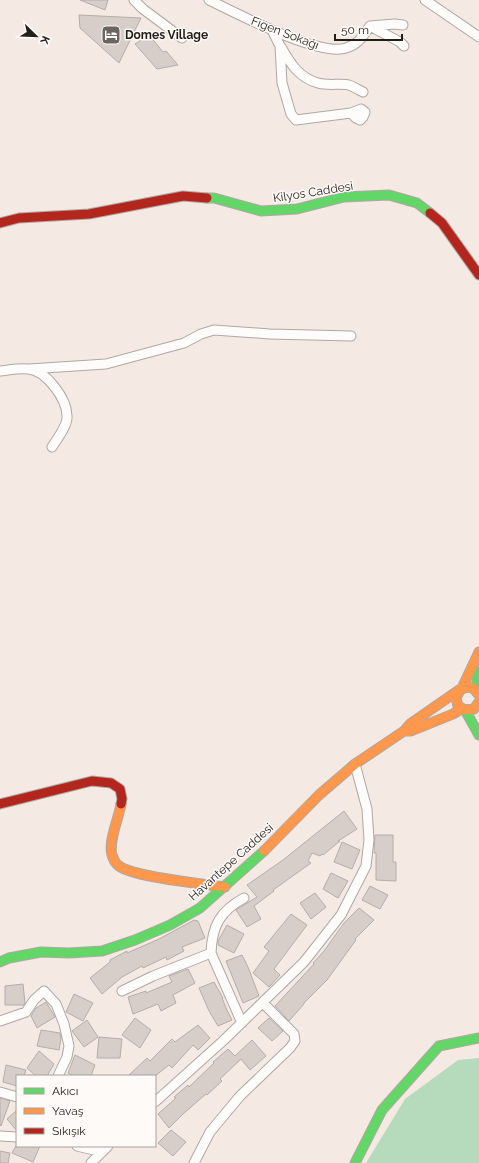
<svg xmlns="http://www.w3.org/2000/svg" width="479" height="1163" font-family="Raleway,sans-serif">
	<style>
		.green { fill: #b6dbbc }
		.building { fill: #d7ceca; stroke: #b6aca8 }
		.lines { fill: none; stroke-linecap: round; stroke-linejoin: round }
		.street-casing { stroke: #afa7a2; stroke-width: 11 }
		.fast-casing { stroke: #afa7a2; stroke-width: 11 }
		.slow-casing { stroke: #afa7a2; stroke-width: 11 }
		.jam-casing { stroke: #afa7a2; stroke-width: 11 }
		.street { stroke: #fefcfb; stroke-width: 9 }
		.fast { stroke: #63d668; stroke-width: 9 }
		.slow { stroke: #ff974d; stroke-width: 9 }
		.jam { stroke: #b3261e; stroke-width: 9 }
		.labels { text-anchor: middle; stroke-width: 3; stroke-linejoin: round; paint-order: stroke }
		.street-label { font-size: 12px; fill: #231d18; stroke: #fdfaf7 }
		.poi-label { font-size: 12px; font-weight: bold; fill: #231d18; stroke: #fdfaf7; text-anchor: start }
	</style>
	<rect width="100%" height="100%" fill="#f5eae3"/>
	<path class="green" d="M479 1058V1163H366L405 1099 458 1060Z"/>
	<path class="building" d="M80 0H108L105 10Z
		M79 15 141 18 119 63 80 28Z
		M149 35 163 52 166 51 178 65 157 69 135 44Z
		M344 811 357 829 338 841H340L323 855 322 854 320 856 312 853 308 861 311 863 273 890 274 891 254 906 261 919 247 927 236 910 257 897 247 885 283 860Z
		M375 835H393V862H396V881L376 880V853H374Z
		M342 842 360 850 352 869 334 862Z
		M331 873 348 881 338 898 323 889Z
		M370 886 388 895 380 909 362 900Z
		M315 893 326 907 311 919 300 903Z
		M359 908 374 920 355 939 356 940 327 980 304 1003V1004L289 1021 275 1006 314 964 313 963 324 951 344 923Z
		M291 914 307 925 274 969 280 975 269 987 253 973 269 951 264 947Z
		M194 920 198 921 205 938 182 947 184 951 167 960 166 957 143 968 142 966 122 977 102 994 90 978 110 962V960L127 951V953L159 939Z
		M227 925 244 934 234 953 218 945V941Z
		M242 955 248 967 259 996 243 1003 226 961Z
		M188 969 195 983 173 995 176 1003 161 1011 158 1004 133 1014 128 997 146 991V993L172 982 169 976Z
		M214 982 223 998H222L227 1010 232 1020 218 1026 209 1011 199 988Z
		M23 984 25 1003 24 1005H5V986Z
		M74 994 93 1003 83 1021 66 1012Z
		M46 1002 55 1017 37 1028 31 1016 36 1008Z
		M135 1018 151 1030 140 1048 122 1035Z
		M269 1018 283 1031 272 1041 258 1028Z
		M87 1020 98 1037 84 1047 72 1031Z
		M198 1025 210 1038 198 1050 193 1045 172 1068 169 1065 155 1076H128L147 1058 150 1061 172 1039 175 1042Z
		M41 1030 60 1033 61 1038 59 1050 37 1046Z
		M99 1037 122 1039 120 1058H97Z
		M252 1040 266 1056 250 1070 241 1059 220 1079 222 1081 207 1095 206 1094 183 1114 169 1128 158 1114 176 1098 174 1097 188 1085 189 1087 214 1063 213 1062 228 1049 235 1056Z
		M39 1051 54 1064 47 1076H36L27 1068Z
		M75 1055 95 1065 91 1076H73L68 1073Z
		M6 1065 26 1070 24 1076H17V1086L3 1082Z
		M0 1098 10 1101 1 1126 0 1125Z
		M17 1110V1131L7 1119Z
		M171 1130 186 1142 173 1156 158 1143Z
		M16 1146H40L33 1162 12 1153Z
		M0 1151 10 1153 8 1163H0Z"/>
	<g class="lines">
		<defs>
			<path id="street" d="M134 0 143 9 182 38
				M209 0C236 13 319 57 346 48 359 44 362 37 370 26L395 24 403 25
				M425 0 479 37
				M370 26 400 42 404 46
				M272 30 280 46 282 83 291 114 296 120 351 113 361 109 365 112 363 117 360 120 356 118 351 113
				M281 47C290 63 299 78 318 83 327 86 341 83 349 85 354 87 359 90 363 92
				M29 369 106 364 184 343 201 334 214 330 270 334 351 336
				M0 371C9 370 19 368 28 369 46 370 67 399 67 416 68 425 57 439 52 447
				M122 991 153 976 211 953
				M0 1021 26 1012 34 1000 44 991 56 1004 64 1024 69 1046 67 1057 58 1076
				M242 1023 211 953C212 926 220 911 244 898
				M0 1092 17 1097
				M155 1102 224 1040 304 962 341 915 366 866 369 840 367 809 355 764
				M0 1136 17 1137
				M77 1146 102 1152
				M91 1163 108 1146
				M194 1163 210 1132 240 1096 290 1048 295 1041 294 1034 263 1003"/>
			<path id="fast" d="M207 198H214L261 211 297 209 344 197 389 195 417 203 430 213
				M477 692V680L479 672
				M465 710 479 735
				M0 962 9 958 41 952 69 953 102 951 135 940 170 925 200 908 264 851
				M355 1163 382 1110 439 1046 479 1038"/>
			<path id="slow" d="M462 688 479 652
				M479 695 473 688 467 687 460 690 456 698 458 706 465 710 474 709 479 702
				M404 731H411L453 714 461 709
				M121 804C119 818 108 841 112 855 113 858 115 863 118 865 130 877 205 884 225 887
				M264 851 319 795 355 764 404 731 410 724 459 690"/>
			<path id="jam" d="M430 213 442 223 479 275
				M0 223 19 218 89 214 183 196 207 198
				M0 804 92 781 111 783 120 789 122 799 121 804"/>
		</defs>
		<use href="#street" class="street-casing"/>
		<use href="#fast" class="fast-casing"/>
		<use href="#slow" class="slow-casing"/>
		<use href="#jam" class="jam-casing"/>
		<use href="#street" class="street"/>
		<use href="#fast" class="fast"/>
		<use href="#slow" class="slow"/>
		<use href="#jam" class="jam"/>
	</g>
	<defs>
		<symbol id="hotel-square" viewBox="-11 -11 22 22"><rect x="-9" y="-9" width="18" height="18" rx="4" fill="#6c655f" stroke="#fdfaf7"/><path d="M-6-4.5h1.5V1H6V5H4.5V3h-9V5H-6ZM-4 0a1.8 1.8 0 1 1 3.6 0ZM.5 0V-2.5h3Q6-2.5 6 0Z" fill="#fff"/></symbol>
	</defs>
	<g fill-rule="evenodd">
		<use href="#hotel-square" x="100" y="24" width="22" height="22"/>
	</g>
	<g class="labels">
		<g class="street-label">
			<text transform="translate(285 33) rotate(21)" y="4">Figen Sokağı</text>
			<text transform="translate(313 192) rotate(-9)" y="4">Kilyos Caddesi</text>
			<text transform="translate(231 862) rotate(-42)" y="4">Havantepe Caddesi</text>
		</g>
		<g class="poi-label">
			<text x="125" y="39">Domes Village</text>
		</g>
	</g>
	<rect x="16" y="1075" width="140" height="72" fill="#fdfaf7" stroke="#a6a29e"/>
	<rect x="24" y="1088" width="20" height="6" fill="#63d668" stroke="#a6a29e"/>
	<text x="52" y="1095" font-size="12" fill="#231d18">Akıcı</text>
	<rect x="24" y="1108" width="20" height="6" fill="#ff974d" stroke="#a6a29e"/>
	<text x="52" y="1115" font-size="12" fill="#231d18">Yavaş</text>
	<rect x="24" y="1128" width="20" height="6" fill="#b3261e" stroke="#a6a29e"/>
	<text x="52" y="1135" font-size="12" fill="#231d18">Sıkışık</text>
	<g transform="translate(36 36) rotate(113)" stroke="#fdfaf7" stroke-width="3" paint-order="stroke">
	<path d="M0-3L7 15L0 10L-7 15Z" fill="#231d18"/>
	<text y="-6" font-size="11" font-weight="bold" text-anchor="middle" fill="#231d18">K</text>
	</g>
	<path d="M335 34v6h67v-6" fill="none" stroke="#231d18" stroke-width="2"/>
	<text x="341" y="34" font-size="12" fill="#231d18" stroke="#fdfaf7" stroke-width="3" paint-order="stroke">50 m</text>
</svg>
